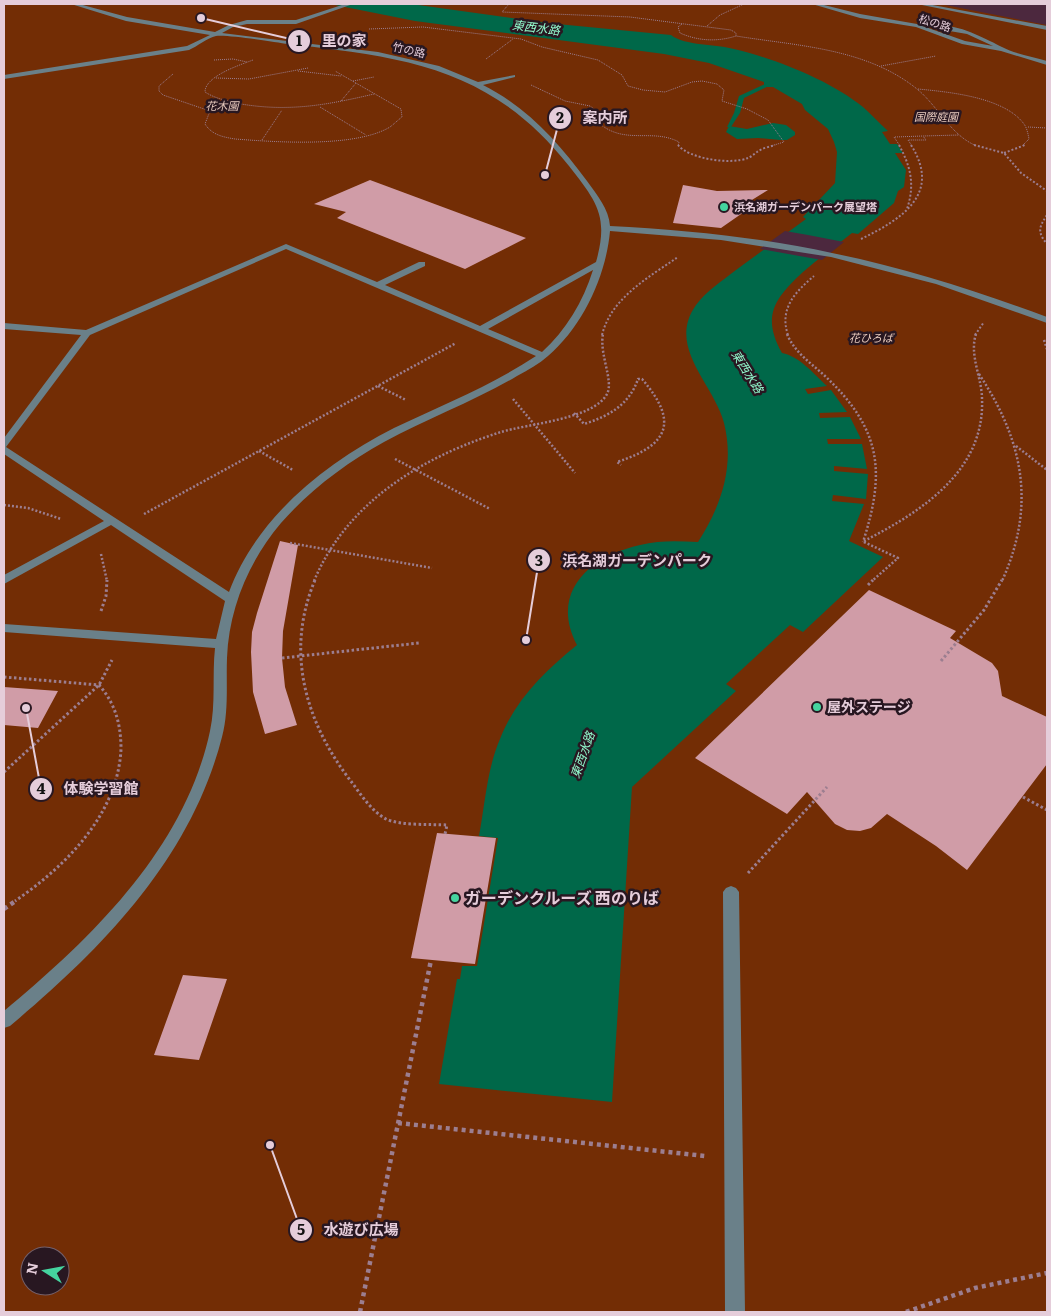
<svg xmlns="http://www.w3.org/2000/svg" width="1051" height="1316" font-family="Literata,'Noto Sans JP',serif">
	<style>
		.green { fill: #732d05; fill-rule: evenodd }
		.water { fill: #006849 }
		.pier { fill: #4c283e }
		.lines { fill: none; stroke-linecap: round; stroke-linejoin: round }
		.stream { fill: #006849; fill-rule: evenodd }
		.building { fill: #d09ca7 }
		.path-far4 { stroke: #9c7e90; stroke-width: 1; stroke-dasharray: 1 1; stroke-linecap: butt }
		.path-far3 { stroke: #9c7e90; stroke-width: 2; stroke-dasharray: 2 2; stroke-linecap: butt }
		.path-far2 { stroke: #9c7e90; stroke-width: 2.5; stroke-dasharray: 2 2; stroke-linecap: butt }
		.path-far1 { stroke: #9c7e90; stroke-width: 3; stroke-dasharray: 2.5 2.5; stroke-linecap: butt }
		.path { stroke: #9c7e90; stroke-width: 4.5; stroke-dasharray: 4 4; stroke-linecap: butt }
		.minor { fill: #6a8089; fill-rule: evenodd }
		.poi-dot { fill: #45d49f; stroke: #281721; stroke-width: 2 }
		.labels { text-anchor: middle; stroke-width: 5; stroke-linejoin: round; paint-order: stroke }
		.far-street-label { font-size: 11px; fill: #e5cdda; stroke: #281721 }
		.far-park-label { font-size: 11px; font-style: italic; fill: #eaccbf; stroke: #281721 }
		.far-poi-label { font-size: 11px; font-weight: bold; fill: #e5cdda; stroke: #281721; text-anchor: start }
		.far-water-label { font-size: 12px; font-style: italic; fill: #91f8cc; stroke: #281721 }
		.poi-label { font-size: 14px; font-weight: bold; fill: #e5cdda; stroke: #281721; text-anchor: start }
		.near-poi-label { font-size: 16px; font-weight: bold; fill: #e5cdda; stroke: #281721; text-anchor: start }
		.leader { fill: none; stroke: #e5cdda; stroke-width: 2 }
		.callout-dot { fill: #e5cdda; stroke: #281721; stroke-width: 2 }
		.mark-label { font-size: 15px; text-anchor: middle; font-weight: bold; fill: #111 }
		.callout-label { font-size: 15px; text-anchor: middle; font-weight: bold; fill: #e5cdda; stroke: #281721; stroke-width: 5; stroke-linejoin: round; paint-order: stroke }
	</style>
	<rect width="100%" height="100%" fill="#4c283e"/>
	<path class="green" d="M4 4H940L1047 25V1312H4ZM30 1256H60V1286H30Z"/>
	<path class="water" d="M330 4H411L547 23 671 35C685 46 717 44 734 49 776 59 829 80 863 107 872 115 879 123 888 131L882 132 890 144H897L903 153H895L906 170 904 187 898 191 894 203 858 234 852 233C836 246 819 258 803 272 775 298 761 316 782 353 799 356 814 374 827 386L805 389 808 394 831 390 847 412 819 413 820 418 850 417 861 439H827L828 444H862L867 469 834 466V471L868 474 866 499 833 495 832 501 864 504 849 541 883 557 803 632 790 625 726 684 736 691 632 787 612 1102 439 1084 457 979H460L462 966H477L498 838 479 836C485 804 487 769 500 739 515 700 545 671 577 645 549 592 590 556 640 545 660 540 678 541 698 542 721 506 735 467 724 423 714 384 666 347 696 305 706 291 722 281 736 270 759 253 783 236 806 219L803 217 835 183 837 152 834 142 828 129 805 110 802 104 773 87H764V82L709 63 664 54 415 21Z
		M773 123 786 125 795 132V135L787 140H780L758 138 737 139 726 132 729 126 747 129Z"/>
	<path class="pier" d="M785 231 808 235 844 242 822 260 760 249Z"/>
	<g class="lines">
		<path class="stream" d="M774 80 779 81 744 98 740 113 731 127H727L734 113 739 96Z"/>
	</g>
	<path class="building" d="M370 180 526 238 465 269 337 218 346 212 314 204Z
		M683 185 717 191 768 190 747 203 754 205 721 228 673 223Z
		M280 541 298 545 283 631 282 658 285 687 297 725 265 734 253 692 251 652 252 632 257 613Z
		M869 590 956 631 950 638 992 663 998 671 1002 696 1047 717V764L967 870 936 846 887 814 871 828 860 831 847 830 835 824 807 792 787 814 695 758Z
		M4 687 58 691 38 728 4 725Z
		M437 833 496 838 475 964 411 958Z
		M183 975 227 979 199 1060 154 1055Z"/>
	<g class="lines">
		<path class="path-far4" d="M185 4H223
			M509 4 502 12 630 17 731 30 736 33V36C798 46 866 48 917 89 938 106 951 136 977 146
			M682 24 678 27 680 33C698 41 717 42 736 36
			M707 26 720 15 744 4
			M369 29 423 27 521 39 542 47 598 60 622 75 628 86 643 90 665 92 692 82 702 81 717 84 724 90 722 101 747 109 768 120 784 142 771 146
			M486 59 513 39
			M214 60 233 59 247 62
			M253 60C240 65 205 76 205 92 216 99 228 101 241 104 289 112 327 105 374 94
			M881 66 936 56
			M298 71 341 76
			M173 74 159 86V91L163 95 210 111
			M216 78 249 79 308 68
			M353 81 374 77
			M531 85 565 101 590 106 602 115 600 124C626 145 652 128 679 142L678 146
			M918 89C949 92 1004 97 1024 124 1027 128 1028 134 1029 139L1022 146
			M341 101 356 83
			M235 103 210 111 205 124C212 135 223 137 235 139 275 142 355 148 390 127 394 124 398 120 402 117L401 109 335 71
			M320 107 366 135
			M1028 127 1047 128
			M894 137 900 146
			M895 137 923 136
			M262 140 282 110
			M912 146 908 140H926L923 136 959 135"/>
		<path class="path-far3" d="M678 145C689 159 731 165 748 158 751 157 754 154 757 152 762 148 769 147 775 145
			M899 145C911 167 915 185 907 209
			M974 145 1004 153 1021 173 1047 191
			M1004 153 1025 145
			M1047 215C1039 227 1037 232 1047 244
			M861 239C902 219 942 194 911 145
			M602 335C611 298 649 277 678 257
			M788 335C779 309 795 292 814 276
			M975 335 984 322"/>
		<path class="path-far2" d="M787 334C795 353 811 363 825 376 881 429 886 471 863 542
			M1044 340 1047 349
			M979 374C1024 442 1036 506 1002 581
			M378 386 406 400
			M513 399 575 473
			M574 413 584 424C609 416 629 405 638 379H642C679 422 669 445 617 462L621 465
			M1016 446 1047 470
			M259 451 293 470
			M395 459 490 509
			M4 505 28 508 61 519
			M144 514 456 343
			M864 541C921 512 985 471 982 399 982 378 969 355 976 334
			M864 542 898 558 872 581
			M290 543 432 568
			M101 554 107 581
			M314 581C347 502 422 457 501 432 527 424 594 419 607 394 614 381 599 354 603 334"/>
		<path class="path-far1" d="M315 580C285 651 305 721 350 780 360 793 371 811 386 819 401 826 431 824 447 825L445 834
			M868 585 873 580
			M101 611 106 596 107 580
			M282 658 419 643
			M941 661 984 610 1002 580
			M4 677 99 685C115 703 121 724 121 749 118 814 66 866 15 901
			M4 772 99 685 112 660
			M1023 797 1047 810
			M748 873 827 787"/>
		<path class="path" d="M4 909 17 900
			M398 1123 705 1156
			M360 1312 431 960
			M906 1312 975 1288 1047 1273"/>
		<path class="minor" d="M71 4H79L127 17 215 32 229 25 247 20H296L345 4H353L296 24H247L233 27 222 33 378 52 439 66 478 82 515 75V77L483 85C527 107 559 143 587 181 597 195 609 209 610 226 684 230 759 237 832 253 906 268 977 291 1047 317V323L936 284 831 257 721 240 610 231C606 276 583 326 548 356 539 364 528 370 517 376 475 401 428 418 384 442 346 463 310 490 281 523 249 561 229 608 227 658 226 684 229 711 222 737 191 858 103 948 10 1026L4 1028V1011C92 938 185 848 210 731 216 704 212 675 215 648L4 632V624L216 639 225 601 111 525 4 584V575L104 521 4 454V438L81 335 4 329V323L86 330 286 244 377 282 419 262H425V266L385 285 480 326 596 262C609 216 597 202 569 166 492 68 405 57 288 44 275 42 225 34 216 36 207 38 198 46 189 50L4 79V75L187 46 210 35 126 21ZM286 249 536 356C491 386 442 405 394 428 325 463 257 517 229 592L6 447 90 335ZM593 270C583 302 566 330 542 352L488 329Z
			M812 4H820L860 14 917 24 965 41 993 46 967 34 932 28C950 19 986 39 1002 47 1015 54 1033 57 1047 61V65L1001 51 962 44 916 27 860 18Z
			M917 4H927L1047 26V30Z
			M731 886 736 888 739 892 745 1312H725L723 892 726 888Z"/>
	</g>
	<g class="poi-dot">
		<circle cx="724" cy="207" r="5"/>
		<circle cx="817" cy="707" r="5"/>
		<circle cx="455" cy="898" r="5"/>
	</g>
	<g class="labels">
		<g class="far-street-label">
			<text transform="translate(935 23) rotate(18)" y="4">松の路</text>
			<text transform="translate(409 50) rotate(13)" y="4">竹の路</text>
		</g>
		<g class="far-park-label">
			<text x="222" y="110">花木園</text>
			<text x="936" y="121">国際庭園</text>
			<text x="871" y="342">花ひろば</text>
		</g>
		<g class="far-poi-label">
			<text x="734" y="211">浜名湖ガーデンパーク展望塔</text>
		</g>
		<g class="far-water-label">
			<text transform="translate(536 28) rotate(7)" y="4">東西水路</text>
			<text transform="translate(747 372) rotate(58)" y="4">東西水路</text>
			<text transform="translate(583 755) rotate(-70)" y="4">東西水路</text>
		</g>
		<g class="poi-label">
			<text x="827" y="712">屋外ステージ</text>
		</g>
		<g class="near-poi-label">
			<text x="465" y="904">ガーデンクルーズ 西のりば</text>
		</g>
	</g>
	<path class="leader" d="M201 18L299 41M545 175L560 118M526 640L539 560M26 708L41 789M270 1145L301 1230"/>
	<g class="callout-dot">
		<circle cx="201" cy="18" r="5"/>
		<circle cx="545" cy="175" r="5"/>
		<circle cx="526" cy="640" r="5"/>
		<circle cx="26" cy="708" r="5"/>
		<circle cx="270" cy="1145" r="5"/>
		<circle cx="299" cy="41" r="12"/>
		<circle cx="560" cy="118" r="12"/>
		<circle cx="539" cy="560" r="12"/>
		<circle cx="41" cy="789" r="12"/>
		<circle cx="301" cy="1230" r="12"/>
	</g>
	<g class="mark-label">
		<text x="299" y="46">1</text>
		<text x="560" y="123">2</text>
		<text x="539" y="566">3</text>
		<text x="41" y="794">4</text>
		<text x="301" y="1235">5</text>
	</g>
	<g class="callout-label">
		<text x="344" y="46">里の家</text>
		<text x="605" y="123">案内所</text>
		<text x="637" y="566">浜名湖ガーデンパーク</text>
		<text x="101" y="794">体験学習館</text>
		<text x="361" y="1235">水遊び広場</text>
	</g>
	<rect width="1051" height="1316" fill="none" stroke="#e5cdda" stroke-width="10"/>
	<g transform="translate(45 1271) rotate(281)"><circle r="24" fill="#281721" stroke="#74606b"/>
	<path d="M0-4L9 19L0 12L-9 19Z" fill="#45d49f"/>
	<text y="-8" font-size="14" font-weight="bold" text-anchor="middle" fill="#e5cdda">N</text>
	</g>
</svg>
